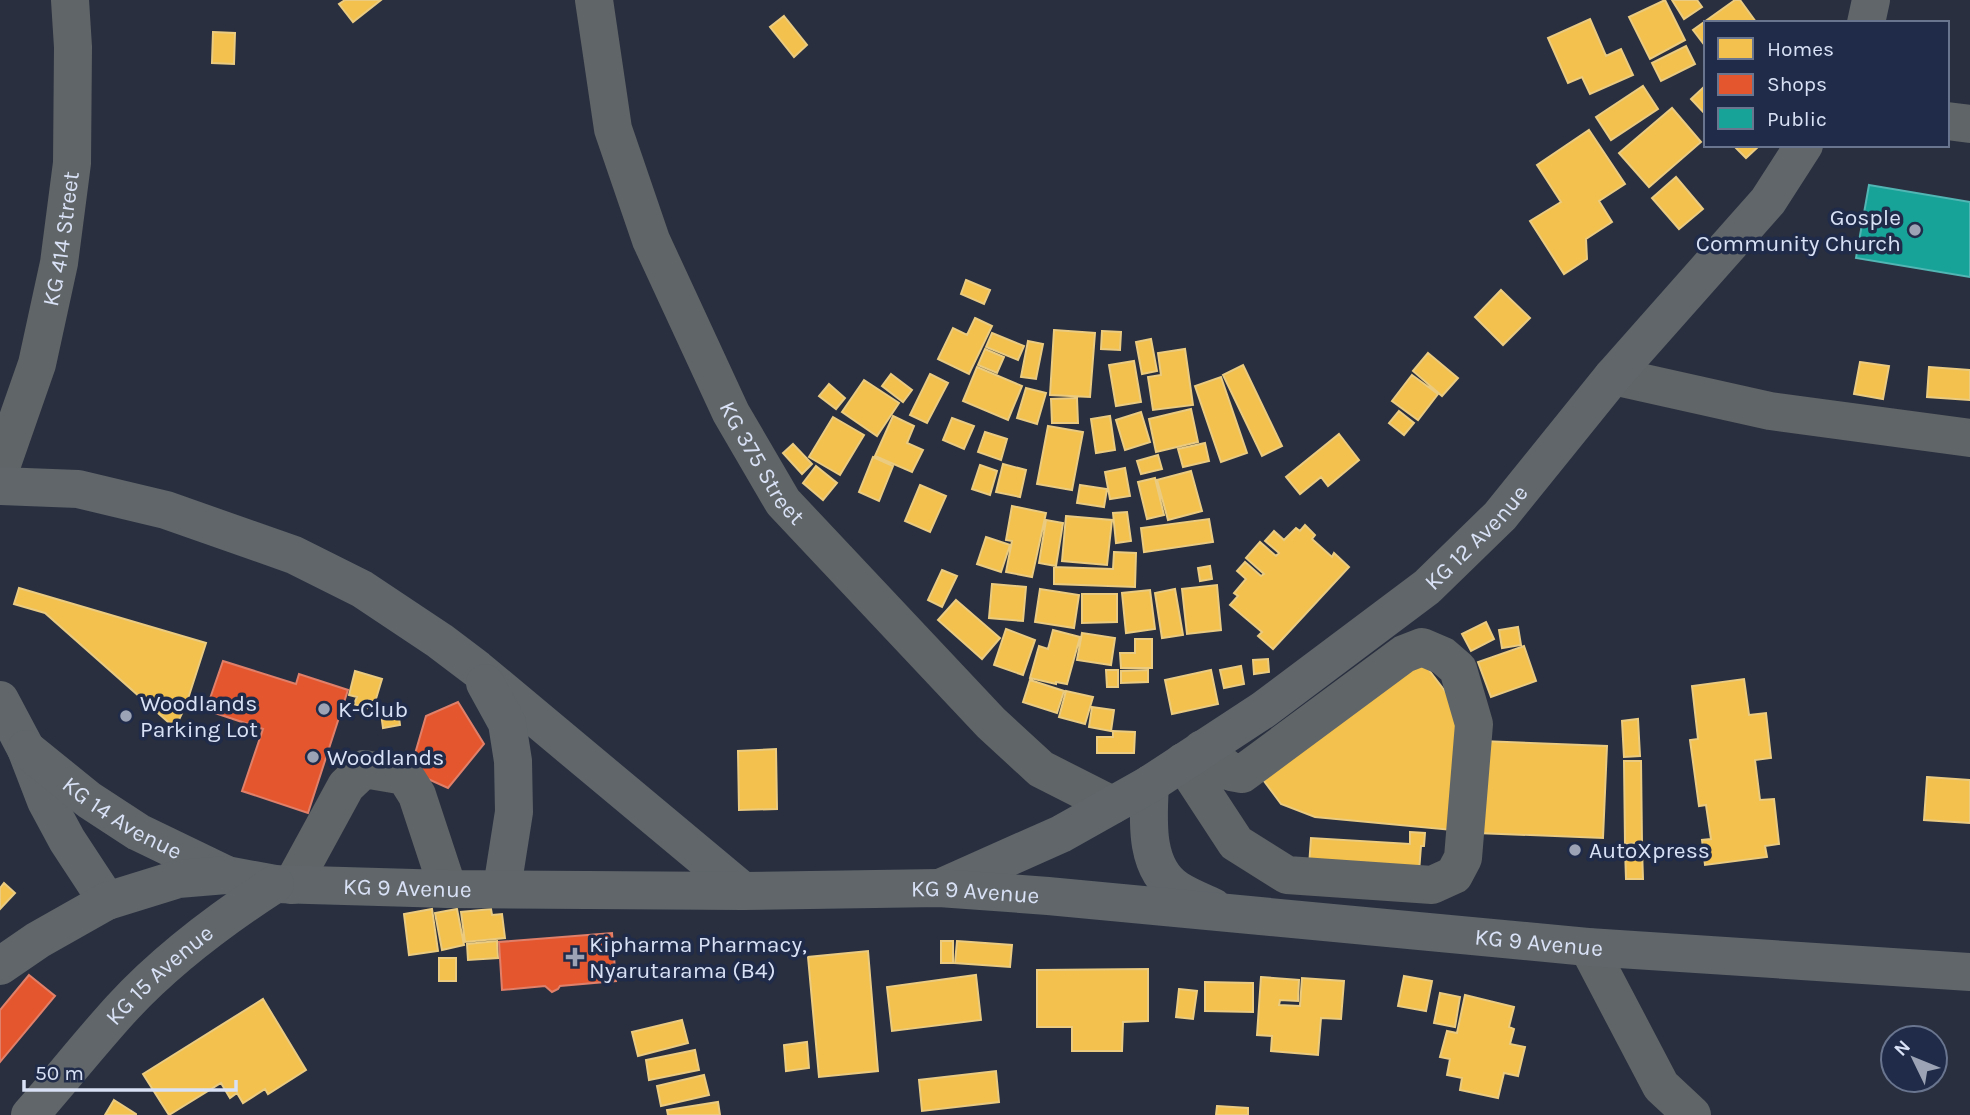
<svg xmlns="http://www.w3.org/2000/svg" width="1970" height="1115" font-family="Karla,sans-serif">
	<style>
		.homes { fill: #f2c14e; stroke: #eacb80; stroke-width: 2 }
		.shops { fill: #e4572e; stroke: #e0806a; stroke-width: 2 }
		.public { fill: #17a398; stroke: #51b6b4; stroke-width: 2 }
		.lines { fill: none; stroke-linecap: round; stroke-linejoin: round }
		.minor { stroke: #606567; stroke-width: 38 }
		.major { stroke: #60666a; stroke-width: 38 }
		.poi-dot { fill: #9ba3b5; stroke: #1f2b49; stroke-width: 2.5 }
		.labels { text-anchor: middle; stroke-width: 7; stroke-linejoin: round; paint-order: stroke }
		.poi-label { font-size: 23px; fill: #d8e1f5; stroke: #1f2b49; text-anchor: start }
		.street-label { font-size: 23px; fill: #d8e1f5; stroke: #1f2b49 }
	</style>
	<rect width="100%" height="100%" fill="#292f3f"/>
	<path class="homes" d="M345 0H381L353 22 339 4Z
		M1665 0 1685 40 1650 59 1629 17Z
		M1672 0H1697L1702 7 1684 19Z
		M1735 0H1740L1756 22 1706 23V47L1693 30Z
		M784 16 807 45 794 57 770 27Z
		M1590 19 1606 56 1621 49 1633 75 1590 94 1582 77 1568 83 1548 38Z
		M213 32 235 33 234 64 212 63Z
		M1686 46 1695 64 1661 81 1652 63Z
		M1706 85V115L1691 99Z
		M1643 86 1658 109 1611 140 1596 117Z
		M1672 108 1701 142 1649 187 1619 153Z
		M1589 130 1625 184 1599 201 1612 222 1586 239 1587 259 1564 274 1530 221 1561 202 1537 165Z
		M1733 145H1760L1746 158Z
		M1676 177 1703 209 1679 229 1652 198Z
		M966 280 990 290 984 304 961 294Z
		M1501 290 1530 318 1503 345 1475 317Z
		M975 318 992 326 969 374 938 359 953 328 967 335Z
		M1054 330 1095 333 1090 397 1050 395Z
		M1102 331 1121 332 1120 350 1101 349Z
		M992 333 1024 346 1018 360 986 347Z
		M1151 339 1157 371 1142 374 1136 342Z
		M1028 341 1043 344 1036 379 1021 377Z
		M985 349 1004 357 997 373 978 365Z
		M1185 349 1193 405 1153 410 1148 377 1161 375 1158 353Z
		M1428 353 1458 378 1442 396 1413 371Z
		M1134 361 1141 402 1116 406 1109 365Z
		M1860 362 1889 366 1883 399 1854 394Z
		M1243 365 1282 446 1262 456 1223 375Z
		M977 367 1022 386 1008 420 963 401Z
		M1929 367 1970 370V400L1927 397Z
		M891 374 912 390 903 402 882 386Z
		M930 374 948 383 927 423 910 415Z
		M1412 375 1438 394 1418 420 1392 401Z
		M1221 377 1247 453 1221 462 1195 386Z
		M864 380 899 403 877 436 842 412Z
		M829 384 845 398 836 409 819 396Z
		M1026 388 1046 393 1037 424 1017 418Z
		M1077 398 1078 423H1052L1051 399Z
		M1191 409 1198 442 1156 452 1149 419Z
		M1399 411 1414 423 1404 435 1389 423Z
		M1141 412 1150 442 1125 450 1116 420Z
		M893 416 914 426 907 443 923 450 912 472 875 456Z
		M1110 416 1115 450 1096 453 1091 419Z
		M833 417 864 435 840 475 809 457Z
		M952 418 974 426 964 449 943 440Z
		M1048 426 1083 432 1072 490 1037 484Z
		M985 432 1007 439 1001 460 978 452Z
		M1339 434 1359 460 1328 486 1321 477 1300 494 1286 477Z
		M1205 443 1209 461 1183 467 1178 449Z
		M793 444 812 464 802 474 783 453Z
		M1158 455 1162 469 1141 474 1137 461Z
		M873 457 893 466 879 501 859 492Z
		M1003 464 1026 470 1020 497 996 492Z
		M980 465 997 471 990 495 972 489Z
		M816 466 837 483 823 500 803 483Z
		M1125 468 1130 496 1110 499 1105 472Z
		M1191 471 1202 511 1168 520 1157 480Z
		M1155 478 1164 515 1147 519 1138 482Z
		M920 485 946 496 930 532 905 521Z
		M1080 485 1107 489 1104 507 1077 503Z
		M1012 506 1046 513 1032 577 1006 572 1012 541 1006 540Z
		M1127 512 1131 541 1116 543 1113 513Z
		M1066 516 1112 520 1107 565 1062 561Z
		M1209 519 1213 542 1144 552 1141 528Z
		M1046 520 1063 523 1056 566 1039 563Z
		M1305 525 1315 535 1312 539 1332 557 1334 553 1349 567 1273 649 1258 636 1262 632 1230 605 1238 596 1234 593 1246 579 1237 571 1245 562 1261 576 1264 574 1246 558 1260 542 1276 556 1279 553 1265 541 1274 531 1284 540 1296 528 1300 531Z
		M986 537 1010 545 1001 572 977 564Z
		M1114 552 1136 553 1135 587 1054 584V567L1113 569Z
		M1210 566 1212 579 1200 581 1198 568Z
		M942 570 957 576 942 607 928 600Z
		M992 584 1026 587 1023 621 989 618Z
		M1217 585 1221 630 1187 634 1182 589Z
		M19 588 206 643 186 705 175 728 45 613 14 604Z
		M1040 589 1079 595 1074 628 1035 622Z
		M1175 589 1183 635 1162 638 1155 593Z
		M1150 590 1155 629 1126 633 1122 593Z
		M1082 594H1117V622L1082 623Z
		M956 600 1000 638 982 659 938 620Z
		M1486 622 1494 639 1471 651 1462 634Z
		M1518 627 1521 645 1502 648 1499 630Z
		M1006 629 1035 640 1023 675 994 665Z
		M1053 630 1080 637 1067 684 1056 682V684L1030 678 1039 646 1048 649Z
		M1082 633 1115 638 1111 665 1077 660Z
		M1135 639H1152V668H1121L1120 653H1135Z
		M1524 646 1536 681 1491 697 1478 662Z
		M1419 657 1458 708 1452 830 1315 817 1281 804 1261 777Z
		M1268 659 1269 672 1254 674 1253 660Z
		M1241 666 1244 684 1224 688 1220 670Z
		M1106 670H1118V687H1107Z
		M1148 670V682L1121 683V671Z
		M1211 670 1218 704 1172 714 1165 680Z
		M355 671 382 679 375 702 369 700 367 708 354 704 357 697 349 695Z
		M1744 679 1749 715 1766 713 1771 758 1755 760 1760 800 1774 799 1779 844 1765 846 1767 857 1705 865 1702 840 1711 839 1706 805 1699 806 1690 740 1698 739 1692 686Z
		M1030 680 1064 691 1057 713 1023 702Z
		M1066 691 1093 697 1085 724 1059 717Z
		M1092 707 1114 710 1111 731 1089 727Z
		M398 710 400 725 383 728 381 713Z
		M1638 719 1640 756 1624 757 1622 721Z
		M1113 731 1135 732 1134 753H1097V737H1113Z
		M1481 741 1607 746 1603 838 1477 833Z
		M776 749 777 809 739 810 738 751Z
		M1624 761H1641L1642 843 1625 844Z
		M1927 777 1970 780V823L1924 820Z
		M1410 832 1425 833 1424 846H1421L1419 872 1309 866 1311 838 1410 844Z
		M1625 849H1642L1643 879H1626Z
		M4 883 15 893 0 909V888Z
		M432 909 438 951 409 955 404 914Z
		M457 909 464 945 442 950 435 913Z
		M491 909 492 915 502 914 505 938 465 942 461 912Z
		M497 941 498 958 468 960 467 944Z
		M941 941H953V963H941Z
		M957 941 1012 945 1010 967 955 963Z
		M868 951 878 1071 819 1077 808 957Z
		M439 958H456V981H439Z
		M1148 969V1021L1123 1022 1122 1051H1072V1027H1037V970Z
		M976 975 981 1020 892 1031 887 987Z
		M1404 976 1432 981 1426 1011 1398 1006Z
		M1261 977 1299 980 1298 1001 1280 1000 1279 1005 1300 1006 1302 978 1344 981 1341 1019 1321 1018 1318 1055 1271 1051 1272 1036 1257 1035Z
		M1205 982 1253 983V1012L1205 1011Z
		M1179 989 1197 991 1193 1019 1176 1017Z
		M1440 993 1460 997 1455 1027 1434 1023Z
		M1465 995 1514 1007 1509 1027 1514 1029 1510 1044 1525 1047 1518 1076 1504 1073 1498 1098 1460 1090 1462 1078 1447 1075 1450 1059 1440 1057 1447 1031 1457 1033Z
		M263 999 306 1070 268 1094 265 1089 243 1103 237 1093 230 1098 221 1083 169 1115 143 1074Z
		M682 1020 688 1043 638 1056 632 1032Z
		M807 1042 809 1068 786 1071 784 1045Z
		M695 1050 699 1070 649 1080 646 1060Z
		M996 1071 999 1102 922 1111 919 1080Z
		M704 1075 709 1095 661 1106 657 1086Z
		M114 1100 136 1114V1115H105Z
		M718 1102 720 1115H668L667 1110Z
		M1217 1106 1248 1108V1115H1216Z"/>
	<path class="shops" d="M223 661 296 684 299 674 348 690 308 813 242 791 263 729 206 710Z
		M458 702 484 744 448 788 410 771 426 716Z
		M612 933 616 981 560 986 558 989 552 992 545 986 502 990 499 942Z
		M29 975 55 996 0 1062V1010Z"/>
	<path class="public" d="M1869 185 1970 202V277L1856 258Z"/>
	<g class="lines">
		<g class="minor">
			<path id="s1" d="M594 0 613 129 651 240 731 413 783 502 991 723 1041 769 1112 805"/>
			<path d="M1947 121 1970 124"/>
			<path d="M1613 376 1770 411 1970 438"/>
			<path id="s2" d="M0 470 37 364 59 263 72 163 73 47 70 0"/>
			<path d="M1183 762 1236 843 1287 875 1432 885 1454 875 1463 858 1474 724 1458 669 1443 656 1422 647 1404 654 1242 774 1231 772 1202 749"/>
			<path d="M292 885 346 786 364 769 405 776 417 795 448 889"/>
			<path d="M1588 947 1661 1086 1692 1115"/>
		</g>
		<g class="major">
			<path d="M1866 23 1871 0"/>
			<path d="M0 486 78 489 166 510 294 555 362 589 440 641 477 669 743 891"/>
			<path d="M485 683 507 723 513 761 514 812 502 888"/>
			<path d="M0 700 26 749 46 801 67 840 107 901"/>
			<path id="s3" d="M26 749 89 800 138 832 225 874"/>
			<path d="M1150 784C1148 820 1144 869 1178 890 1189 897 1202 902 1213 907"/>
			<path id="s4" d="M944 886 1061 834 1150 784 1263 710 1427 587 1500 516 1613 376 1768 201 1804 145"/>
			<path id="s5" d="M0 966 38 940 107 901 178 879 226 875 275 884 448 889 743 891 939 888 1048 896 1588 947 1970 972"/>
			<path id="s6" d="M30 1115C61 1080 90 1043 121 1009 164 962 221 919 275 884"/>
		</g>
	</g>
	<g class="poi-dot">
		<circle cx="1915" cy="230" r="7"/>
		<circle cx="324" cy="709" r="7"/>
		<circle cx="126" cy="716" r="7"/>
		<circle cx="313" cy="757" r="7"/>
		<circle cx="1575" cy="850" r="7"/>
		<path d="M571.5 946.5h7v7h7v7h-7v7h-7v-7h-7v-7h7z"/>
	</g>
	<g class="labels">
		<g class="poi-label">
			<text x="1901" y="225" text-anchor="end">Gosple<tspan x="1901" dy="26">Community Church</tspan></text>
			<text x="140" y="711">Woodlands<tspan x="140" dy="26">Parking Lot</tspan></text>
			<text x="338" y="717">K-Club</text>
			<text x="327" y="765">Woodlands</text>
			<text x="1589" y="858">AutoXpress</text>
			<text x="589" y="952">Kipharma Pharmacy,<tspan x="589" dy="26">Nyarutarama (B4)</tspan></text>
		</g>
		<g class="street-label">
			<text dy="8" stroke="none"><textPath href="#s2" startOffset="240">KG 414 Street</textPath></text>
			<text dy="8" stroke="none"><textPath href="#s1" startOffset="497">KG 375 Street</textPath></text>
			<text dy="8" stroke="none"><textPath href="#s4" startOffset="640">KG 12 Avenue</textPath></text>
			<text dy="8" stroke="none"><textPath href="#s3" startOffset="119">KG 14 Avenue</textPath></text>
			<text dy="8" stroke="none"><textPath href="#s5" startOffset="430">KG 9 Avenue</textPath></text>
			<text dy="8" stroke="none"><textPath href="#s5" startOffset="998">KG 9 Avenue</textPath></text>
			<text dy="8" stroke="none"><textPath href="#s5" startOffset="1564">KG 9 Avenue</textPath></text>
			<text dy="8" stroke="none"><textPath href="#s6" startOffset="191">KG 15 Avenue</textPath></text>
		</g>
	</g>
	<rect x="1704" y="21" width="245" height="126" fill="#1f2b49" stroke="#69748e" stroke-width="2"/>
	<rect x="1718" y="38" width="35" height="21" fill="#f2c14e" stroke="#69748e" stroke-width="2"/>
	<text x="1767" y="56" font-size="21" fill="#d8e1f5">Homes</text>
	<rect x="1718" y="74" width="35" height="21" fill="#e4572e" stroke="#69748e" stroke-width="2"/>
	<text x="1767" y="91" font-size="21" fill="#d8e1f5">Shops</text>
	<rect x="1718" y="108" width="35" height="21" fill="#17a398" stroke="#69748e" stroke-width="2"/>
	<text x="1767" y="126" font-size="21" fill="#d8e1f5">Public</text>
	<g transform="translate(1914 1059) rotate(313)"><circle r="33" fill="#1f2b49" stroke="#69748e" stroke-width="2"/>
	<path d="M0-5L12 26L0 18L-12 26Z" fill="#9ba3b5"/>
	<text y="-10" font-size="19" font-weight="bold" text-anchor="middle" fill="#d8e1f5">N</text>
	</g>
	<path d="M24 1080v10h212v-10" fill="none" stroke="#d8e1f5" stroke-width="3.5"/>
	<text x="35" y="1080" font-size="21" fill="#d8e1f5" stroke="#1f2b49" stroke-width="5" paint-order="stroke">50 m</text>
</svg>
